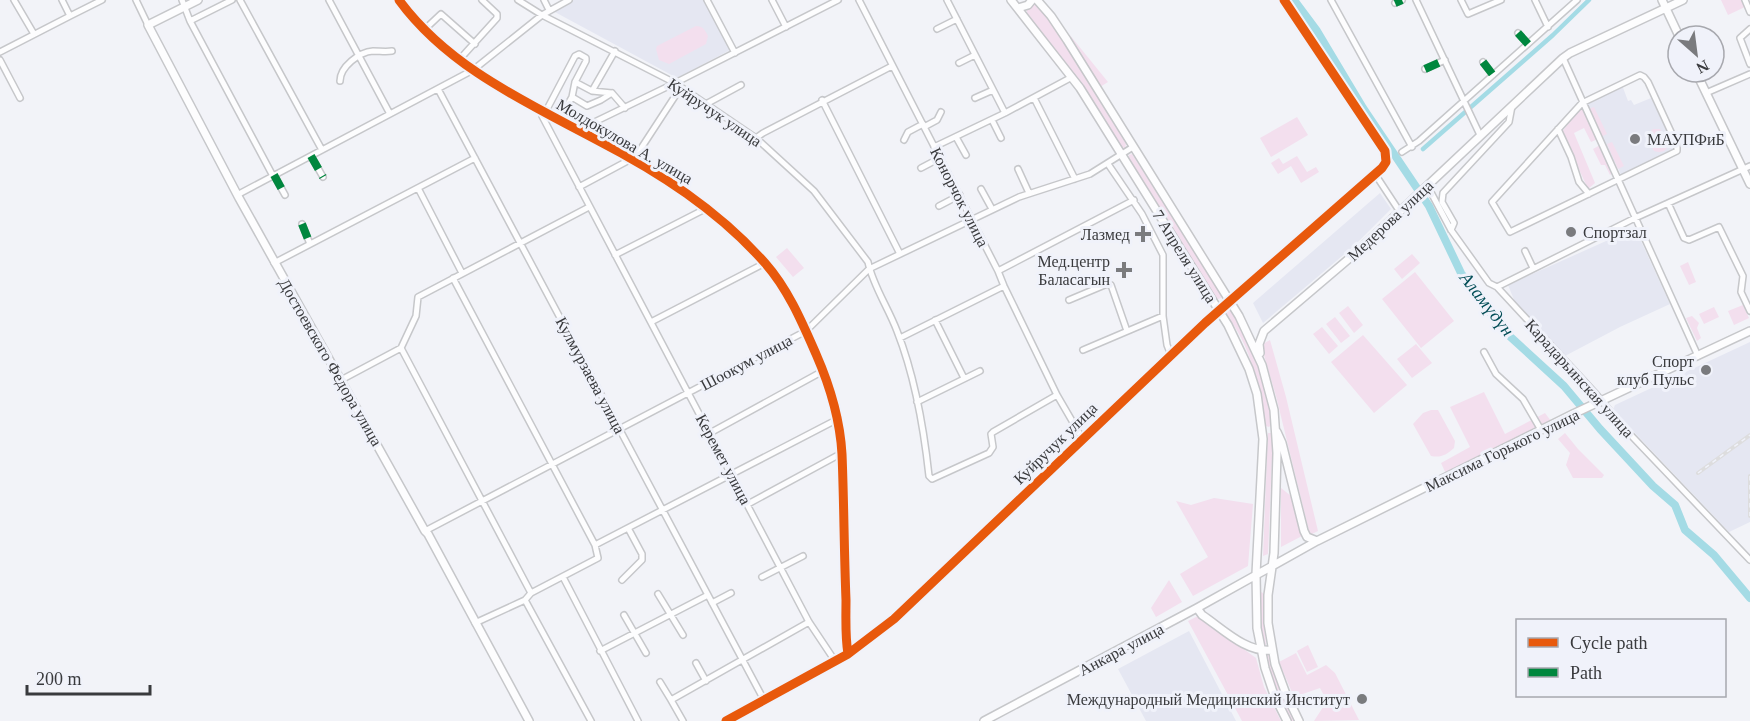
<svg xmlns="http://www.w3.org/2000/svg" width="1750" height="721" font-family="'Times New Roman',serif">
	<style>
		.built { fill: #e5e7f2 }
		.green { fill: #f3dfee }
		.lines { fill: none; stroke-linecap: round; stroke-linejoin: round }
		.canal { stroke: #a4dbe5; stroke-width: 4.5 }
		.river { stroke: #a4dbe5; stroke-width: 8 }
		.minor-casing { stroke: #c6c7ca; stroke-width: 8 }
		.major-casing { stroke: #c6c7ca; stroke-width: 10 }
		.minor { stroke: #fdfdfe; stroke-width: 5 }
		.major { stroke: #fdfdfe; stroke-width: 7 }
		.rail-casing { stroke: #ddddde; stroke-width: 4 }
		.rail { stroke: #f0f2fa; stroke-width: 1.5; stroke-dasharray: 4.5; stroke-linecap: butt }
		.quiet { stroke: #00873e; stroke-width: 8; stroke-dasharray: 15 8; stroke-linecap: butt }
		.cycleway-casing { stroke: #f0f2fa; stroke-width: 13 }
		.cycleway { stroke: #e8590c; stroke-width: 9 }
		.poi-dot { fill: #7a7b7e; stroke: #f0f2fa; stroke-width: 2 }
		.labels { text-anchor: middle; stroke-width: 6; stroke-linejoin: round; paint-order: stroke }
		.street-label { font-size: 16px; fill: #393a3d; stroke: #f0f2fa }
		.poi-label { font-size: 16px; fill: #393a3d; stroke: #f0f2fa; text-anchor: end }
		.water-label { font-size: 18px; font-style: italic; fill: #014c55; stroke: #f0f2fa }
	</style>
	<rect width="100%" height="100%" fill="#f2f3f8"/>
	<path class="built" d="M574 0H705L732 49 677 78 553 11Z
		M1622 85 1628 101 1631 100 1634 105 1651 98 1676 150 1622 177 1615 162 1612 163 1586 109 1587 102Z
		M1380 193 1391 209 1354 246 1263 323 1253 303Z
		M1635 228 1670 304 1620 327 1563 357 1517 307 1508 285Z
		M1750 342V522L1729 532 1613 410 1615 405Z
		M1189 631 1236 721H1146L1118 669Z"/>
	<path class="green" d="M1721 0H1742L1745 7 1728 15Z
		M1036 4 1053 25 1126 144 1125 148 1120 147 1080 83 1027 14V8Z
		M696 26C703 26 705 30 708 36L706 44 669 64 659 60 656 49 657 46Z
		M1069 34 1108 82 1100 87Z
		M1582 105 1598 139 1591 142 1584 128 1574 133 1595 183 1588 189 1562 132Z
		M1594 107 1607 134 1601 137 1588 109Z
		M1297 117 1308 135 1271 157 1260 138Z
		M1653 129H1660L1668 144C1667 152 1661 153 1654 151L1646 136Z
		M1612 142 1624 166 1618 169 1607 144Z
		M1600 145 1613 172 1610 175 1605 165H1601L1593 149Z
		M1132 154 1221 293V298L1218 299 1214 297 1128 160 1129 155Z
		M1297 156 1307 172 1316 167 1319 172 1301 183 1291 166 1278 174 1271 163 1279 158 1283 164Z
		M787 248 804 268 793 277 776 257Z
		M1412 254 1420 263 1402 279 1394 269Z
		M1688 262 1696 282 1689 285 1680 266Z
		M1415 272 1454 321 1421 348 1382 299Z
		M1743 305 1749 318 1734 325 1728 311Z
		M1348 306 1363 325 1354 333 1339 313Z
		M1228 307 1231 308C1252 341 1269 385 1271 425L1269 427 1266 426C1259 386 1251 345 1225 313L1224 311Z
		M1714 307 1719 317 1704 324 1699 314Z
		M1692 316 1699 323 1697 328 1701 338 1697 341 1686 318Z
		M1335 317 1350 336 1341 343 1326 324Z
		M1322 327 1338 346 1329 354 1313 334Z
		M1363 335 1407 385 1374 413 1331 362Z
		M1270 340 1286 397 1318 531 1310 535 1276 396 1261 345Z
		M1416 344 1432 363 1412 378 1397 359Z
		M1484 392 1505 434 1545 413 1551 421 1446 474 1441 463 1470 447 1450 407Z
		M1431 410H1438L1455 441 1454 448C1446 455 1441 458 1431 456L1413 424 1423 413Z
		M1268 433H1273L1268 554 1263 556Z
		M1565 433 1578 449 1604 475 1602 478H1573L1566 465 1570 453 1558 439Z
		M1281 488 1291 496 1302 536 1281 547Z
		M1214 498 1253 504 1248 566 1193 596 1180 574 1208 557 1176 501 1191 505Z
		M1169 580 1182 602 1156 617 1151 608Z
		M1261 592 1263 593V618L1266 644 1264 646 1259 620Z
		M1198 616 1256 658 1264 687 1281 721H1242L1188 621Z
		M1308 645 1318 667 1307 672 1297 651Z
		M1268 653 1282 696 1295 721H1291L1275 688 1265 654Z
		M1296 653 1307 675 1326 665 1335 673 1359 720 1314 721 1327 701 1320 688 1294 697 1279 662Z"/>
	<g class="lines">
		<path class="canal" d="M1423 149 1553 35 1589 0"/>
		<path class="river" d="M1294 0 1317 31 1363 108 1429 206 1461 273 1483 303 1504 331 1564 386 1600 429 1653 486 1675 505 1685 530 1714 555 1750 598"/>
		<defs>
			<path id="minor" d="M14 0 34 34
				M62 0 70 16 102 0
				M136 0 148 25
				M182 0 190 21 273 176
				M240 0 322 150
				M329 0 390 114
				M399 0C448 67 526 102 597 140 659 172 718 210 765 263 788 289 802 322 816 354 830 386 840 419 842 454 844 503 844 551 846 600 846 618 845 636 848 654
				M518 0 542 15 675 83 756 138 814 191 868 262C873 286 888 307 897 331 914 374 924 430 929 476L932 479 989 453 993 447 991 434 993 432 1057 395
				M544 0 549 10
				M707 0 735 53
				M772 0 786 27
				M859 0 998 271 1004 286 1057 395 1082 438
				M947 0 1005 113
				M1331 0 1412 147
				M1416 0 1480 135
				M1461 0 1468 14 1501 0
				M1535 0 1548 27
				M1745 0 1750 12
				M1395 3 1402 0
				M190 21 232 0
				M937 29 957 19
				M1750 29 1740 38 1750 64
				M424 30 441 14 475 44
				M1518 33 1528 44
				M0 52 70 16
				M1563 58 1698 356
				M0 60 20 98
				M459 60 497 18V14L482 0
				M1483 62 1493 75
				M959 63 975 55
				M1425 69 1445 60
				M1640 75 1644 77 1648 82 1677 145V151L1510 232 1492 202 1582 103Z
				M340 81C340 67 359 52 373 51 380 51 386 52 392 51
				M438 89 764 700
				M592 91 615 51
				M1706 93 1750 74
				M572 97 587 106 601 100 612 93
				M975 98 993 90
				M1034 98 1075 179
				M822 100 900 254
				M706 104 741 85
				M542 111V116L809 622 835 661
				M545 113 575 56 579 54 586 58V61L575 82
				M559 120 572 97 575 82 592 91 612 93 625 108
				M992 120 1001 138
				M924 127 937 120 941 112
				M1558 129 1571 157 1579 182 1589 194
				M578 130 675 83 838 0
				M956 137 966 155
				M756 138 763 133 892 66
				M904 140 908 132 923 124
				M934 147 1005 113 1072 77
				M1402 152 1419 141 1577 0
				M311 156 323 177
				M1108 164 1142 214 1163 255V316L1167 345 1171 355
				M921 168 940 158
				M1018 169 1029 193
				M1375 174 1400 212
				M274 175 285 195
				M1427 185 1451 230 1489 283 1497 287 1596 394 1625 429 1750 560
				M579 187 633 158 638 153 681 87
				M418 188 462 273
				M981 189 992 209
				M237 195 473 70 542 15 569 0
				M1668 203 1684 238 1689 240 1719 227 1743 276 1741 292 1750 311
				M939 206 960 195
				M302 224 310 244
				M1451 230 1454 223 1442 202 1443 193 1509 122 1512 106
				M1525 251 1533 268
				M615 255 707 208
				M274 263 475 158
				M998 271 1134 200
				M453 278 595 545 598 558 531 593 525 600 475 623
				M1497 287 1635 218 1750 166
				M1069 300 1107 284 1111 285 1127 331
				M935 320 964 378
				M651 322 765 263
				M900 338 1004 286
				M401 348 531 593
				M1083 350 1163 316
				M1484 352 1496 374 1523 399 1541 430
				M341 380 401 348 416 316 418 297 589 207
				M917 402 980 371
				M710 433 823 371
				M748 504 842 453
				M425 531 806 331 869 269 1019 197 1090 174 1133 147
				M595 545 838 419
				M563 577 638 721
				M762 577 803 556
				M622 580 642 560V554L628 528
				M658 594 683 635
				M525 600 591 721
				M712 603 731 593
				M624 615 646 653
				M600 651 708 595
				M696 663 706 681
				M660 682 671 700
				M683 721 671 700 809 622
				M726 721 848 654 894 619 1205 323 1382 168 1386 162 1385 151 1284 0"/>
			<path id="major" d="M198 0 148 25 239 198 425 531 428 534 529 721
				M1011 0 1080 88 1228 325 1249 369 1257 394 1263 439 1256 574 1257 628 1265 668 1274 695 1287 721
				M1037 0 1051 16 1067 40 1239 316 1262 365 1274 410 1277 453 1274 553 1268 595V623L1275 664 1286 694 1299 721
				M1662 0 1679 36
				M1018 8 1028 5 1032 0
				M1696 72 1750 184
				M1260 353 1259 344 1264 331 1358 251 1563 58 1570 53 1683 0
				M1277 432 1282 443 1304 531 1307 537 1317 541
				M1197 608 1202 615C1223 629 1246 653 1272 650
				M984 721 1197 608 1317 541 1573 414 1750 331"/>
		</defs>
		<use href="#minor" class="minor-casing"/>
		<use href="#major" class="major-casing"/>
		<use href="#minor" class="minor"/>
		<use href="#major" class="major"/>
		<defs>
			<path id="rail" d="M1698 473 1750 435
				M1750 476V516"/>
		</defs>
		<use href="#rail" class="rail-casing"/>
		<use href="#rail" class="rail"/>
		<path class="quiet" d="M1395 3 1402 0
			M1518 33 1528 44
			M1483 62 1493 75
			M1425 69 1445 60
			M311 156 323 177
			M274 175 285 195
			M302 224 310 244"/>
		<defs>
			<path id="cycleway" d="M399 0C448 67 526 102 597 140 659 172 718 210 765 263 788 289 802 322 816 354 830 386 840 419 842 454 844 503 844 551 846 600 846 618 845 636 848 654
				M726 721 848 654 894 619 1205 323 1382 168 1386 162 1385 151 1284 0"/>
		</defs>
		<use href="#cycleway" class="cycleway-casing"/>
		<use href="#cycleway" class="cycleway"/>
	</g>
	<g class="poi-dot">
		<circle cx="1635" cy="139" r="6"/>
		<circle cx="1571" cy="232" r="6"/>
		<path d="M1140 225h6v6h6v6h-6v6h-6v-6h-6v-6h6z"/>
		<path d="M1121 261h6v6h6v6h-6v6h-6v-6h-6v-6h6z"/>
		<circle cx="1706" cy="370" r="6"/>
		<circle cx="1362" cy="699" r="6"/>
	</g>
	<g class="labels">
		<g class="street-label">
			<text transform="translate(715 112) rotate(34)" y="6">Куйручук улица</text>
			<text transform="translate(625 141) rotate(30)" y="6">Молдокулова А. улица</text>
			<text transform="translate(960 197) rotate(63)" y="6">Конорчок улица</text>
			<text transform="translate(1390 220) rotate(-43)" y="6">Медерова улица</text>
			<text transform="translate(1185 256) rotate(58)" y="6">7 Апреля улица</text>
			<text transform="translate(331 362) rotate(60)" y="6">Достоевского Федора улица</text>
			<text transform="translate(746 362) rotate(-28)" y="6">Шоокум улица</text>
			<text transform="translate(591 375) rotate(62)" y="6">Кулмурзаева улица</text>
			<text transform="translate(1580 378) rotate(48)" y="6">Карадарьинская улица</text>
			<text transform="translate(1055 443) rotate(-44)" y="6">Куйручук улица</text>
			<text transform="translate(1502 450) rotate(-26)" y="6">Максима Горького улица</text>
			<text transform="translate(724 459) rotate(62)" y="6">Керемет улица</text>
			<text transform="translate(1121 649) rotate(-28)" y="6">Анкара улица</text>
		</g>
		<g class="poi-label">
			<text x="1647" y="145" text-anchor="start">МАУПФиБ</text>
			<text x="1583" y="238" text-anchor="start">Спортзал</text>
			<text x="1130" y="240">Лазмед</text>
			<text x="1110" y="267">Мед.центр<tspan x="1110" dy="18">Баласагын</tspan></text>
			<text x="1694" y="367">Спорт<tspan x="1694" dy="18">клуб Пульс</tspan></text>
			<text x="1350" y="705">Международный Медицинский Институт</text>
		</g>
		<g class="water-label">
			<text transform="translate(1487 304) rotate(52)" y="6">Аламүдүн</text>
		</g>
	</g>
	<rect x="1516" y="619" width="210" height="78" fill="#f0f2fa" stroke="#a7a8ae" stroke-width="1.5"/>
	<rect x="1528" y="638" width="30" height="9" fill="#e8590c" stroke="#a7a8ae" stroke-width="1.5"/>
	<text x="1570" y="649" font-size="18" fill="#393a3d">Cycle path</text>
	<rect x="1528" y="668" width="30" height="9" fill="#00873e" stroke="#a7a8ae" stroke-width="1.5"/>
	<text x="1570" y="679" font-size="18" fill="#393a3d">Path</text>
	<g transform="translate(1696 54) rotate(152)"><circle r="28" fill="#f0f2fa" stroke="#a7a8ae" stroke-width="1.5"/>
	<path d="M0-4.5L10 22L0 15L-10 22Z" fill="#7a7b7e"/>
	<text y="-9" font-size="16" font-weight="bold" text-anchor="middle" fill="#393a3d">N</text>
	</g>
	<path d="M27 685v9h123v-9" fill="none" stroke="#393a3d" stroke-width="3"/>
	<text x="36" y="685" font-size="18" fill="#393a3d" stroke="#f0f2fa" stroke-width="4.5" paint-order="stroke">200 m</text>
</svg>
